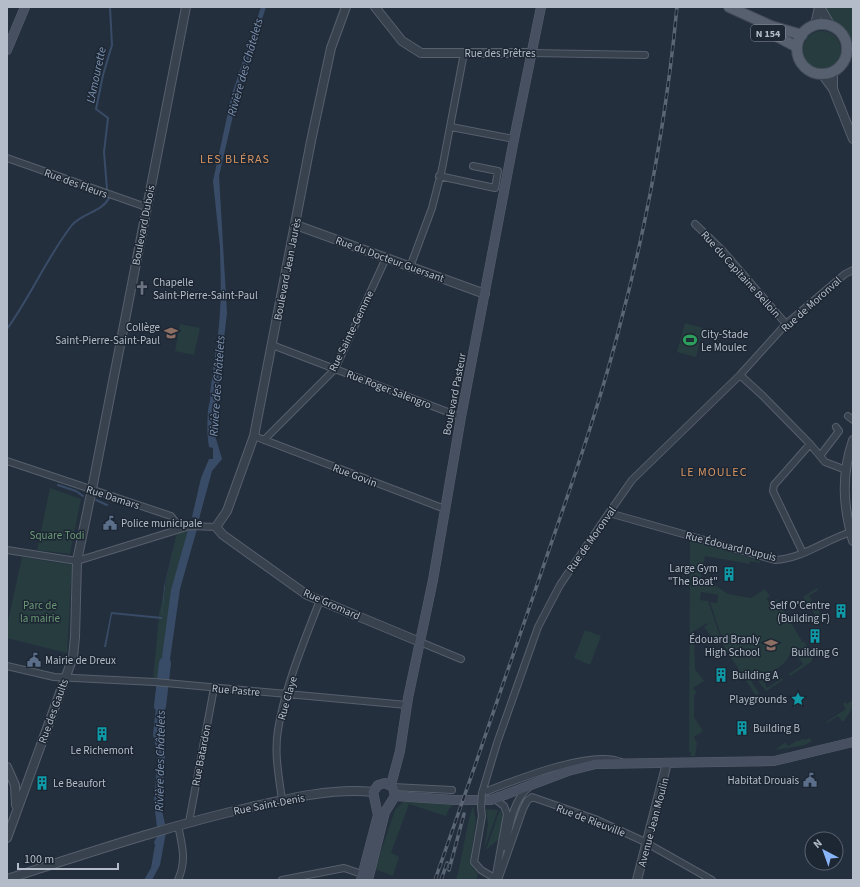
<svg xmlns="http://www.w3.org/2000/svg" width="860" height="887" font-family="'Source Sans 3',sans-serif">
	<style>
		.green { fill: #263c3f }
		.water { fill: #394c67 }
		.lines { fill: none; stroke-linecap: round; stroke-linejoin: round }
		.stream { stroke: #394c67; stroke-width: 2 }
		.river { stroke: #394c67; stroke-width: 12 }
		.minor-casing { stroke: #565f6c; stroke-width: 8 }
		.tertiary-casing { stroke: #565f6c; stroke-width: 10 }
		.secondary-casing { stroke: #565f6c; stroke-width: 10 }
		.primary-casing { stroke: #414a57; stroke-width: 12 }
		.minor { stroke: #38414e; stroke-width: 6 }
		.tertiary { stroke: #38414e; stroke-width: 8 }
		.secondary { stroke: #465061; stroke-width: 9 }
		.primary { stroke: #56606e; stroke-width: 10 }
		.rail-casing { stroke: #5a6575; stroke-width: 3.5 }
		.rail { stroke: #1d2633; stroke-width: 2; stroke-dasharray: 6; stroke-linecap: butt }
		.minor-bridge-casing { stroke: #565f6c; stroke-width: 8; stroke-linecap: butt }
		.minor-bridge { stroke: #38414e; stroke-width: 6 }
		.labels { text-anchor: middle; stroke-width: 3; stroke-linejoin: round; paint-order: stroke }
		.shield { fill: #1d2633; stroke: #878f9c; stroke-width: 1 }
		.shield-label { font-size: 10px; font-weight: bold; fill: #b4bcc9 }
		.street-label { font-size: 11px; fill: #b4bcc9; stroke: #1d2633 }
		.poi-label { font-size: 11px; fill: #b4bcc9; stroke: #1d2633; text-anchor: start }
		.park-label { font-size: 11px; fill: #6b9a76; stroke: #1d2633 }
		.water-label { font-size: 12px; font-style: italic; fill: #7c92b1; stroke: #1d2633 }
		.neighbourhood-label { font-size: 12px; letter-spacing: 1px; fill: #d59563; stroke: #1d2633 }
	</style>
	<rect width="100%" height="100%" fill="#242f3e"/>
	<path class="green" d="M826 7H853V45L844 31 830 18Z
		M803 50a19 19 0 1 1 38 0a19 19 0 1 1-38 0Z
		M685 323 703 328 696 357 677 352Z
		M180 324 200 328 194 355 175 351Z
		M50 488 81 499 70 554 37 550Z
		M193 527 177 575 161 680H153L159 615 175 540 178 531Z
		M690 540 760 561V563L750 561V564L705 556 700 583 716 586 728 594 751 598 765 589 770 596 766 599 769 602 777 599 802 641 801 643 804 641 813 657 811 662 790 676 789 674 803 664 792 649C787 665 774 674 758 672L767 688 782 678 783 680 766 691 756 678 752 677 751 681 759 693 756 696 723 645 722 638 710 602 717 603 718 595 701 592 700 600 708 601 721 639V643L718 645 721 650 704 627 708 624 707 623 694 631 695 669 704 681 693 688 697 693 694 695V717L703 731 694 737 697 743 695 756H690L691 752H689Z
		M22 557 72 565 67 653 7 638V626Z
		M817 588 818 590 809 596 825 621 821 624 803 597Z
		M585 630 601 636 590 665 574 658Z
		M853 700V707L844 721H842L838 716 827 723 826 722 846 709 843 704 845 702 847 704Z
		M809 738 812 741 805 745 775 750 785 742 788 746 798 740 799 741 802 739 805 740Z
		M408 801 453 805 449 809 446 816 409 804 391 853 399 857 393 876 375 869 395 810 403 802Z
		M473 806 476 820 470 864 478 874 476 880H456C463 856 465 830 473 806Z
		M486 809 498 810 484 850 488 825Z
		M501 811 503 820 499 839 486 850 499 812Z"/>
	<path class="water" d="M261 7H266L238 94 219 176 227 313 214 423V432L222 459 212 471 199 519 192 517 201 478 209 459H213V448L209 447C207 435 207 423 208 411 209 403 211 401 210 393L219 326 221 295 220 247 213 181 232 94Z
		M197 529 180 589 167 680 159 679 171 590 188 530Z
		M175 541 165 585 162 619 112 614 106 647H104L111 612 162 617 164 587Z
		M158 689 166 690 162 742 165 756 161 806 165 824 157 827 154 802 158 756 153 735Z
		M166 832 160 865 152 880H144L151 868 155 845 154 842 158 835Z"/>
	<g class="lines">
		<path class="stream" d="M107 189 104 152 108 118 96 109 103 75 112 45 110 7
			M7 329C31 296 47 257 72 225 82 213 102 212 109 198
			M58 485 76 491 83 496
			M96 500 107 505"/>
		<path class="river" d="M160 706 165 663"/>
		<defs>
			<path id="minor" d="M532 53 645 55
				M451 127 514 139
				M7 158 146 207
				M439 176 495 188 498 171 473 166
				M695 224 723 251 786 324
				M410 267 432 208 442 169 464 53
				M272 345 461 417
				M740 375 763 396 810 444 774 485 773 491 803 553
				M848 416 853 420
				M254 436 445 509
				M264 440 335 369 386 258
				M810 444 820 456 839 431 836 427
				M820 456 825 462 846 470
				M7 461 171 516 180 528
				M609 513 775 560C802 559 825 540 851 532
				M7 550 77 561 190 526 216 527
				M420 642 461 659
				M7 666 54 677 155 682 407 705
				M393 787 452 790
				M482 793 497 743 538 627 560 585 604 520 632 480 740 375 786 324 845 274 853 270
				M482 793C513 781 591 749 621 762
				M282 800C279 777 274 753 278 730 285 686 304 642 320 600
				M481 807 482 816 474 862 481 870 498 880
				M189 822 214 688
				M505 847C510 826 512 802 528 788
				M178 880C187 859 182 846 178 825
				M282 880 344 868 365 875
				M495 880 507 814 504 806 495 799
				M498 880 523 809 527 801 532 797 595 819 643 841 712 880"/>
			<path id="tertiary" d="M346 7 331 48 311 141 254 436 227 511 216 527 223 535 307 595 420 642
				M375 7 402 41 421 53H532
				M820 7 831 26
				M815 25 819 7
				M822 74 833 89 853 139
				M833 89V71
				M296 225 485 294
				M853 440C841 475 843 506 853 541
				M7 767 15 785 16 805
				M7 838 73 657 75 637 77 561 93 484 186 7
				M7 879C88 853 168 826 251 807 290 798 333 788 373 792
				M637 880 667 763"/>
			<path id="secondary" d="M7 50 25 7
				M391 785 400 751 408 698 433 580 461 417 514 139 541 7
				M395 796 455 800H491L568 771 596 764 774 761 853 742
				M361 880 378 815 373 792 378 785 385 783 393 787 395 796 385 812 368 880"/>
			<path id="primary" d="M729 7 771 26 802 35
				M797 49a25 25 0 1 1 50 0a25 25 0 1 1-50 0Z
				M759 27 797 47"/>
		</defs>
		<use href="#minor" class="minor-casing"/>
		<use href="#tertiary" class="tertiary-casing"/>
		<use href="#secondary" class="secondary-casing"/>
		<use href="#primary" class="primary-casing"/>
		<use href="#minor" class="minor"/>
		<use href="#tertiary" class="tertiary"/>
		<use href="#secondary" class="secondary"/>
		<use href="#primary" class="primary"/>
		<defs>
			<path id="rail" d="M449 870 464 814
				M435 880C469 784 502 687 535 591 565 502 598 413 621 321 648 219 667 113 677 7
				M441 880 447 863"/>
		</defs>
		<use href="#rail" class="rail-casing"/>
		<use href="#rail" class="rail"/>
		<defs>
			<path id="minor-bridge" d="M481 807 482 793"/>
		</defs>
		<use href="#minor-bridge" class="minor-bridge-casing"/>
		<use href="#minor-bridge" class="minor-bridge"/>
	</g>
	<defs>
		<symbol id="church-bare" viewBox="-9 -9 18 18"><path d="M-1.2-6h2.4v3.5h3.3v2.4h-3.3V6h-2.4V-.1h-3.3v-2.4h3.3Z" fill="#6b7280" stroke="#1d2633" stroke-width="2.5" paint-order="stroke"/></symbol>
		<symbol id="school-bare" viewBox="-9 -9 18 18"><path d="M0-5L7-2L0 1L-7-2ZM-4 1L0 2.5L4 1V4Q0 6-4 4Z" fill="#8d6e63" stroke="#1d2633" stroke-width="2.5" paint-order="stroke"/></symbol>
		<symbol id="stadium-bare" viewBox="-9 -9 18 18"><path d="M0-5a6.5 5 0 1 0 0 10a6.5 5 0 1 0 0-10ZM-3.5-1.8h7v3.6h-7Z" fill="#2e9e5b" stroke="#1d2633" stroke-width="2.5" paint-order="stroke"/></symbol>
		<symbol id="civic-bare" viewBox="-9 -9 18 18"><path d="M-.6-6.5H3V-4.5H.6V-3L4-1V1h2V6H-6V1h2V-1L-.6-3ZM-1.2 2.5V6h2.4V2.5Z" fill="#5c6f8a" stroke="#1d2633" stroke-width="2.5" paint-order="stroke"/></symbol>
		<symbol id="building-bare" viewBox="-9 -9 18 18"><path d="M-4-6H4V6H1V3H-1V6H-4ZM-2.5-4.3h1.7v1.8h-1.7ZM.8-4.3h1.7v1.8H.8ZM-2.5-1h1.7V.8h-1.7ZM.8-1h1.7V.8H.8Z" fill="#0f9aa8" stroke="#1d2633" stroke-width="2.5" paint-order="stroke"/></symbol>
		<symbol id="sight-bare" viewBox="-9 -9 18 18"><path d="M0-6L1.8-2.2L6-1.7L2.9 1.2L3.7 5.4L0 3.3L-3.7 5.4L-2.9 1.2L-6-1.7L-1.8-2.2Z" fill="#0f9aa8" stroke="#1d2633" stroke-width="2.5" paint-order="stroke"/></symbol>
	</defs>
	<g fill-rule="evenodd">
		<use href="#church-bare" x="132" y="278" width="20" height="20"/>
		<use href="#school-bare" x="161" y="323" width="20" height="20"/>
		<use href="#stadium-bare" x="680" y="330" width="20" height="20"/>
		<use href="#civic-bare" x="100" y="513" width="20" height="20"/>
		<use href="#building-bare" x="719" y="564" width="20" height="20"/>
		<use href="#building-bare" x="831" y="601" width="20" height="20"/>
		<use href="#building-bare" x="805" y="626" width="20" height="20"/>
		<use href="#school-bare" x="761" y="635" width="20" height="20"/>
		<use href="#civic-bare" x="24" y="650" width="20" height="20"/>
		<use href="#building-bare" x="711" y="665" width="20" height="20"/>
		<use href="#sight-bare" x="788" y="689" width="20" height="20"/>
		<use href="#building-bare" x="732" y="718" width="20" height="20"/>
		<use href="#building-bare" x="92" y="724" width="20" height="20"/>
		<use href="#civic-bare" x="800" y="770" width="20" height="20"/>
		<use href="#building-bare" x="32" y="773" width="20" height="20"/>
	</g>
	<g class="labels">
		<rect class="shield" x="751" y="25" width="34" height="16" rx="3"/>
		<g class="shield-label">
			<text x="768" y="37">N 154</text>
		</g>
		<g class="street-label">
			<text x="500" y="57">Rue des Prêtres</text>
			<text transform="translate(76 183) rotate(20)" y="4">Rue des Fleurs</text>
			<text transform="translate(143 225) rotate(-79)" y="4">Boulevard Dubois</text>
			<text transform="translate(390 259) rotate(20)" y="4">Rue du Docteur Guersant</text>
			<text transform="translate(287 269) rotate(-79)" y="4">Boulevard Jean Jaurès</text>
			<text transform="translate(741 274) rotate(48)" y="4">Rue du Capitaine Belloin</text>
			<text transform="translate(811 304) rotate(-42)" y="4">Rue de Moronval</text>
			<text transform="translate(351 331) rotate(-64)" y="4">Rue Sainte-Gemme</text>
			<text transform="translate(389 389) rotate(21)" y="4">Rue Roger Salengro</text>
			<text transform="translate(454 394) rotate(-79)" y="4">Boulevard Pasteur</text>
			<text transform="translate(355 475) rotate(21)" y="4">Rue Govin</text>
			<text transform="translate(113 497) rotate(18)" y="4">Rue Damars</text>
			<text transform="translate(591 539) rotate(-55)" y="4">Rue de Moronval</text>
			<text transform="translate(731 546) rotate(14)" y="4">Rue Édouard Dupuis</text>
			<text transform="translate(332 604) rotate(24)" y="4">Rue Gromard</text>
			<text transform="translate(236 690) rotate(5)" y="4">Rue Pastre</text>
			<text transform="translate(287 698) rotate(-74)" y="4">Rue Claye</text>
			<text transform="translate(53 711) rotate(-70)" y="4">Rue des Gaults</text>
			<text transform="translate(201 755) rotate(-79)" y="4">Rue Batardon</text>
			<text transform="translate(269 804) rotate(-11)" y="4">Rue Saint-Denis</text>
			<text transform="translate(591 820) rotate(21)" y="4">Rue de Rieuville</text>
			<text transform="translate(653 822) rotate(-75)" y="4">Avenue Jean Moulin</text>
		</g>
		<g class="poi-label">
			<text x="153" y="286">Chapelle<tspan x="153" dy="13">Saint-Pierre-Saint-Paul</tspan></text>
			<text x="160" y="331" text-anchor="end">Collège<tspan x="160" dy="13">Saint-Pierre-Saint-Paul</tspan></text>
			<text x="701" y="338">City-Stade<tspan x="701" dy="13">Le Moulec</tspan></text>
			<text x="121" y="527">Police municipale</text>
			<text x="718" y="572" text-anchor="end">Large Gym<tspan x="718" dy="13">"The Boat"</tspan></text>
			<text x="830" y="609" text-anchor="end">Self O'Centre<tspan x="830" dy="13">(Building F)</tspan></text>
			<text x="760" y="643" text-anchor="end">Édouard Branly<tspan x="760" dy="13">High School</tspan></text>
			<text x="815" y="656" text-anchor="middle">Building G</text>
			<text x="45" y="664">Mairie de Dreux</text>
			<text x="732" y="679">Building A</text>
			<text x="787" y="703" text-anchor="end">Playgrounds</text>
			<text x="753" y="732">Building B</text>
			<text x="102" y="754" text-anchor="middle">Le Richemont</text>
			<text x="799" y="784" text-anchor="end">Habitat Drouais</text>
			<text x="53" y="787">Le Beaufort</text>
		</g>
		<g class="park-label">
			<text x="57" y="539">Square Todi</text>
			<text x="40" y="609">Parc de<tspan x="40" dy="13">la mairie</tspan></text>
		</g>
		<g class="water-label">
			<text transform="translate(245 67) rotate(-74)" y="4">Rivière des Châtelets</text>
			<text transform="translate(96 75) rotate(-78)" y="4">L'Amourette</text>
			<text transform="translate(217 386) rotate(-86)" y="4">Rivière des Châtelets</text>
			<text transform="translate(160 761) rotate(-89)" y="4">Rivière des Châtelets</text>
		</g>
		<g class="neighbourhood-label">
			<text x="235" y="163">LES BLÉRAS</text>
			<text x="714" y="476">LE MOULEC</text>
		</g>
	</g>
	<rect width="860" height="887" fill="none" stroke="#b4bcc9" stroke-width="16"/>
	<g transform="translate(824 851) rotate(319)"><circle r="19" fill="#1d2633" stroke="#59626f"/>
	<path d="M0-3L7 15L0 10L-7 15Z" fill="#8ab4f8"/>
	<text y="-6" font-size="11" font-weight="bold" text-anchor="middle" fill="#b4bcc9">N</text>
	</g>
	<path d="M18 863v6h100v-6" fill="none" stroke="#b4bcc9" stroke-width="2"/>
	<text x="24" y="863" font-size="12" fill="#b4bcc9" stroke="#1d2633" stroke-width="3" paint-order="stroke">100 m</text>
</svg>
